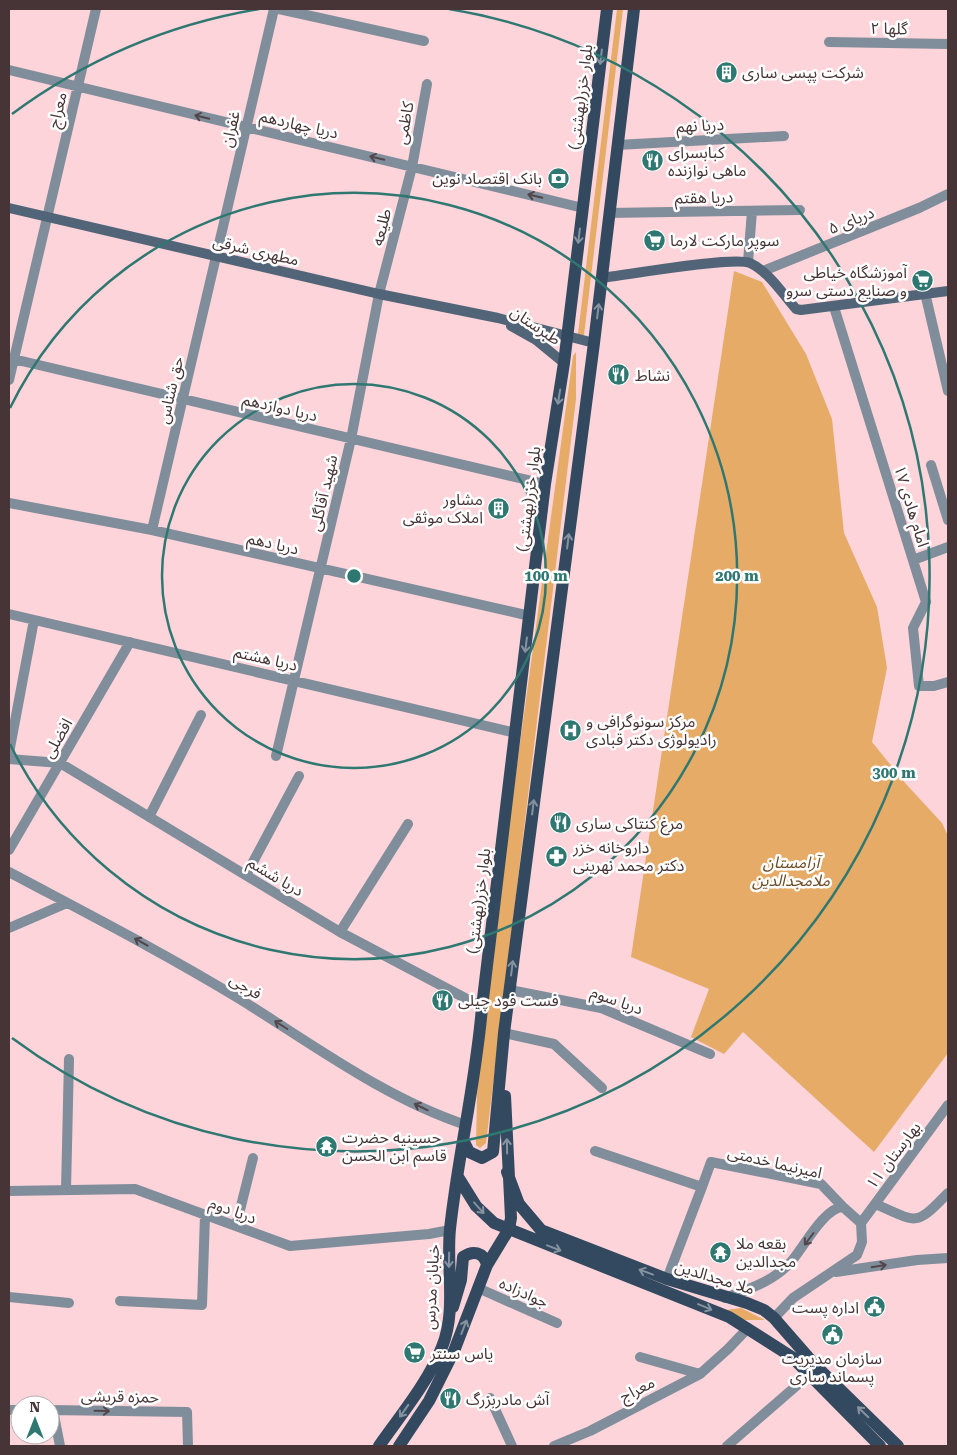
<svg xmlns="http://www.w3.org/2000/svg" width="957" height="1455" font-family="'Roboto Serif','Noto Sans Arabic',serif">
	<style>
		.green { fill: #e6ab67 }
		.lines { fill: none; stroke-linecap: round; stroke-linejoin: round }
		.street { stroke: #808d9a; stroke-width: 10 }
		.secondary { stroke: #526578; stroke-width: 10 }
		.primary { stroke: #33495f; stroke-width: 12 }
		.oneway { stroke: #85929f }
		.oneway2 { stroke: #52464b }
		.ring { fill: none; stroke: #2f7872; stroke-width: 2.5 }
		.labels { text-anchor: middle; stroke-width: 5; stroke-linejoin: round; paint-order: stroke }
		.street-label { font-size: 16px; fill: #473437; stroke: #fff }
		.poi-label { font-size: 16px; fill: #473437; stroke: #fff; text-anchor: start }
		.park-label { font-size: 16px; font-style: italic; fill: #6e4c25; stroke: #fff }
		.centre { fill: #2f7872; stroke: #fff; stroke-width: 2.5 }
		.ring-label { font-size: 15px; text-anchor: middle; font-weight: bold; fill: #2f7872; stroke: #fff; stroke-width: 5; stroke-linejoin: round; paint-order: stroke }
	</style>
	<rect width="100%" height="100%" fill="#fcd4da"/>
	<path class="green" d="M617 9H623L584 335 582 337 578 334Z
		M734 271 762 282 806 354 832 419 844 533 877 607 887 668 872 742 906 784 942 823 948 836V1053L874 1152 743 1032 724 1054 691 1037 709 989 631 957Z
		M576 352V399L486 1143 480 1148 476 1145 478 1050 573 356Z
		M741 1308 765 1320H744L726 1310Z"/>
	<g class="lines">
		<path class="street" d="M279 9 424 41
			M829 42 948 44
			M9 70 583 208
			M617 145 784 136
			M609 213 800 210
			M748 262 752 211
			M763 271 919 208 948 194
			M925 293 948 391
			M834 307 926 602 913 628 919 686H934L948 682
			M9 358 545 484
			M9 380 96 9
			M931 465 948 520
			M9 503 152 530 530 616
			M152 530 274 9
			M913 560 948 547
			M9 614 516 733
			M9 753 34 620
			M276 756 351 439 379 294 412 167 427 84
			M9 759 60 763 340 932 482 1007
			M149 817 201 715
			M9 850 130 642
			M9 872C86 913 164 953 238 998 311 1043 384 1098 466 1125
			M246 875 299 776
			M9 928 67 903
			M340 932 408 824
			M510 990 601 1008 710 1054
			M504 1033 554 1044 602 1088
			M595 1151 702 1187 711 1162 821 1184 843 1207 861 1223
			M66 1190 69 1059
			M9 1191 135 1189 290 1246 429 1234 450 1230
			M875 1204C918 1222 914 1228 948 1193
			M861 1223 948 1105
			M236 1226 253 1158
			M836 1272 917 1260 948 1258
			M667 1279 702 1187
			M478 1288 557 1323
			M9 1297 69 1303
			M725 1298C749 1289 772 1282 790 1263 803 1249 823 1208 843 1207
			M120 1301 202 1305 205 1216
			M774 1318 793 1298 857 1255 862 1242 861 1223
			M640 1357 700 1374
			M490 1398 512 1446
			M9 1410H20
			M50 1410 187 1412 188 1446
			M53 1410 60 1446
			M554 1446 590 1431 700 1374 728 1349 748 1328
			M727 1446 810 1374"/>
		<path class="secondary" d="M9 208 379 294 498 318 594 343
			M601 278C627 275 733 256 750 263 769 272 782 293 796 309L801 310 948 291
			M511 326 536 340 564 363"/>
		<path class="primary" d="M464 1142 469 1152 482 1158 493 1152 504 1033 594 343 634 9
			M507 1172 519 1204 541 1230 667 1279 747 1303 764 1310 774 1318 815 1365 898 1446
			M458 1177 476 1206 494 1223 729 1317 792 1357 880 1446
			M453 1307 461 1280 463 1257C473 1250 484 1252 487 1265
			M379 1446C400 1416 429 1381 442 1347 457 1310 446 1268 450 1229 458 1155 476 1082 482 1007L545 484 564 363 607 9
			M399 1446 429 1401 454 1351 487 1265 509 1229 511 1218 505 1096"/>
	</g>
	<defs><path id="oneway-shaft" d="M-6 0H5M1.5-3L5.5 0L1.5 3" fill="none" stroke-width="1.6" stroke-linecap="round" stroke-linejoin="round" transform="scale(1.25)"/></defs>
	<g class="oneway">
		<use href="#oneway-shaft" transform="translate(601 57) rotate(97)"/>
		<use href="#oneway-shaft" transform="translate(579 236) rotate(97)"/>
		<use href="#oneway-shaft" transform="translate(598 311) rotate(-83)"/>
		<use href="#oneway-shaft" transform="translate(559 397) rotate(99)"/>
		<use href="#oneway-shaft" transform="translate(568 541) rotate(-83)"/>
		<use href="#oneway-shaft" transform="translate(526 645) rotate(97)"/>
		<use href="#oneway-shaft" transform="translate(533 807) rotate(-83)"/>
		<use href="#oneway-shaft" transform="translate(512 968) rotate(-83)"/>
		<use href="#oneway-shaft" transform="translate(507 1146) rotate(-91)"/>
		<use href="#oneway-shaft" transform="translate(479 1208) rotate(48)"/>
		<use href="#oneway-shaft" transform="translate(554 1248) rotate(21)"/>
		<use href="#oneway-shaft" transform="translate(449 1260) rotate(91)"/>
		<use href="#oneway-shaft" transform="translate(646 1272) rotate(-160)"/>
		<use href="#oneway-shaft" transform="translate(705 1307) rotate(23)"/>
		<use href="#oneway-shaft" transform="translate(464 1327) rotate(-69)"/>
		<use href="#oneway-shaft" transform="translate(404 1411) rotate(125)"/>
		<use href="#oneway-shaft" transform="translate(863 1412) rotate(-136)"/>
	</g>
	<g class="oneway2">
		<use href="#oneway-shaft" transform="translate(202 117) rotate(-167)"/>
		<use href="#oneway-shaft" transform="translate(377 158) rotate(-167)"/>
		<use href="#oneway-shaft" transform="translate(535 196) rotate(-167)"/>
		<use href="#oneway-shaft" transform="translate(141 942) rotate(-151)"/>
		<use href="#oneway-shaft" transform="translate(281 1025) rotate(-148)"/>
		<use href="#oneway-shaft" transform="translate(421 1107) rotate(-154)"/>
		<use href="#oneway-shaft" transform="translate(809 1239) rotate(127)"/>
		<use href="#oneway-shaft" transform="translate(879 1266) rotate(-9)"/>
		<use href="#oneway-shaft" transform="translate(102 1411) rotate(1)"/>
	</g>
	<g class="ring">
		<circle cx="354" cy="576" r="192"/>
		<path d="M10 408A383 383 0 1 1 10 744"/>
		<path d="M12 114A575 575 0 0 1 259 9M449 9A575 575 0 1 1 12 1038"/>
	</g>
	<defs>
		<symbol id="building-disc" viewBox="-11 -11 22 22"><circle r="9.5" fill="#2f7872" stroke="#fff"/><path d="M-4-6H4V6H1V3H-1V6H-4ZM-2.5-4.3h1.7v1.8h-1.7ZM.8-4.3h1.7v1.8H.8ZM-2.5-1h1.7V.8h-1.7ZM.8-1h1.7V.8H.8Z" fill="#fff"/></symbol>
		<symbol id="restaurant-disc" viewBox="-11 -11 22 22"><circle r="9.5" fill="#2f7872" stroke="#fff"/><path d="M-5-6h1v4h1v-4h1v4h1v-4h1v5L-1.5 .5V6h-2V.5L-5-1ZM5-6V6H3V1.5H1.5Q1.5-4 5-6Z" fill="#fff"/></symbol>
		<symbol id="bank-disc" viewBox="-11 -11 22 22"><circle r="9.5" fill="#2f7872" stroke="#fff"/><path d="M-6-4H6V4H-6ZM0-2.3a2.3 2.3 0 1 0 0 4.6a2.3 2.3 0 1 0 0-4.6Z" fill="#fff"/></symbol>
		<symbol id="supermarket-disc" viewBox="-11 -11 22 22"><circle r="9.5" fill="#2f7872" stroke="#fff"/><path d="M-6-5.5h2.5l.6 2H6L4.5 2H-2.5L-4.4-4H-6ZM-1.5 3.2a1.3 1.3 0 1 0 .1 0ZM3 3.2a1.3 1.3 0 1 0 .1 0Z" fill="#fff"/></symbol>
		<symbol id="hospital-disc" viewBox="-11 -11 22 22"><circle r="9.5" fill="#2f7872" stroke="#fff"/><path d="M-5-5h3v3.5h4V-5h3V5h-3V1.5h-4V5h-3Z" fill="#fff"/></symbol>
		<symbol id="pharmacy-disc" viewBox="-11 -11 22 22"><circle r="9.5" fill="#2f7872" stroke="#fff"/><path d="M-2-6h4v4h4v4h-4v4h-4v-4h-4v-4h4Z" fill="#fff"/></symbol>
		<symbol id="temple-disc" viewBox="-11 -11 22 22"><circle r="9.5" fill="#2f7872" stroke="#fff"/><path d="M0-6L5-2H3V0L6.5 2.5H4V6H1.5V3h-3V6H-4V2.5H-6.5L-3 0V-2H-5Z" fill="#fff"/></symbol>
		<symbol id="civic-disc" viewBox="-11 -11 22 22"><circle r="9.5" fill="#2f7872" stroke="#fff"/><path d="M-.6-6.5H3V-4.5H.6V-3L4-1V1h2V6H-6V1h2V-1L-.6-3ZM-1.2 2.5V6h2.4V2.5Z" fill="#fff"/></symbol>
	</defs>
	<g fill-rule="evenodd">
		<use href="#building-disc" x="714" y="60" width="25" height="25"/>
		<use href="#restaurant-disc" x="640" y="148" width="25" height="25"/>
		<use href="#bank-disc" x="546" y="166" width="25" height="25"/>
		<use href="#supermarket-disc" x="642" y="228" width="25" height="25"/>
		<use href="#supermarket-disc" x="910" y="268" width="25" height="25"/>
		<use href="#restaurant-disc" x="606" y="362" width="25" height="25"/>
		<use href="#building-disc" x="486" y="496" width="25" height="25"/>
		<use href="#hospital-disc" x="558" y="718" width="25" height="25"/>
		<use href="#restaurant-disc" x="548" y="810" width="25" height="25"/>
		<use href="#pharmacy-disc" x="544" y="844" width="25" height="25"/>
		<use href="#restaurant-disc" x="430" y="988" width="25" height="25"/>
		<use href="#temple-disc" x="314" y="1134" width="25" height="25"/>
		<use href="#temple-disc" x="708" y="1240" width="25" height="25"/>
		<use href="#civic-disc" x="862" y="1294" width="25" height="25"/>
		<use href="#civic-disc" x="820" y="1322" width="25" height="25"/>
		<use href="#supermarket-disc" x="402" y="1340" width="25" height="25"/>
		<use href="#restaurant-disc" x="438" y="1386" width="25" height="25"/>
	</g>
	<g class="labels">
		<g class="street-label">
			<text transform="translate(889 28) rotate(1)" y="6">گلها ۲</text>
			<text transform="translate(580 97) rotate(-83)" y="6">بلوار خزر(بهشتی)</text>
			<text transform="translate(57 110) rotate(-77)" y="6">معراج</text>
			<text transform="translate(404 123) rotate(-80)" y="6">کاظمی</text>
			<text transform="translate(299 124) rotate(13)" y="6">دریا چهاردهم</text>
			<text transform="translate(700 125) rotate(-3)" y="6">دریا نهم</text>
			<text transform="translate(230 129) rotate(-77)" y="6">غفران</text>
			<text transform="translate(704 197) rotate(-1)" y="6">دریا هقتم</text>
			<text transform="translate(851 220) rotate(-22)" y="6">دریای ۵</text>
			<text transform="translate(381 227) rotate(-76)" y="6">طلیعه</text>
			<text transform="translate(256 250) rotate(13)" y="6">مطهری شرقی</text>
			<text transform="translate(536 325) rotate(34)" y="6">طبرستان</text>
			<text transform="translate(170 390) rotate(-77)" y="6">حق شناس</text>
			<text transform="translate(280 407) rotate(13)" y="6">دریا دوازدهم</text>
			<text transform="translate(323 493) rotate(-77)" y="6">شهید آقاگلی</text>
			<text transform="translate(528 499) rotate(-83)" y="6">بلوار خزر(بهشتی)</text>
			<text transform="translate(912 506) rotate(73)" y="6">امام هادی ۱۷</text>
			<text transform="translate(273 543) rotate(13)" y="6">دریا دهم</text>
			<text transform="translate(266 658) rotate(13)" y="6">دریا هشتم</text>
			<text transform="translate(57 738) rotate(-60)" y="6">افضلی</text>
			<text transform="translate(276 876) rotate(31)" y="6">دریا ششم</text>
			<text transform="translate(478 901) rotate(-83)" y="6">بلوار خزر(بهشتی)</text>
			<text transform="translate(246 986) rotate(31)" y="6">فرجی</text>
			<text transform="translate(617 1000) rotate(20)" y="6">دریا سوم</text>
			<text transform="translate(893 1155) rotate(-53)" y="6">بهارستان ۱۱</text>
			<text transform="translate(775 1162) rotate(13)" y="6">امیرنیما خدمتی</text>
			<text transform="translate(233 1210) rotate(20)" y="6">دریا دوم</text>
			<text transform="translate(715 1277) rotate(17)" y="6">ملا مجدالدین</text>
			<text transform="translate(431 1287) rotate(-87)" y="6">خیابان مدرس</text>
			<text transform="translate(524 1292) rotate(24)" y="6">جوادزاده</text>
			<text transform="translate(637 1389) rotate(-27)" y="6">معراج</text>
			<text transform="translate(120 1396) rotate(1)" y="6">حمزه قریشی</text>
		</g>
		<g class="poi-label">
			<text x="742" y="78">شرکت پپسی ساری</text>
			<text x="668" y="158">کبابسرای<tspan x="668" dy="18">ماهی نوازنده</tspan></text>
			<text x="542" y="184" text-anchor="end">بانک اقتصاد نوین</text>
			<text x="670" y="246">سوپر مارکت لارما</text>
			<text x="907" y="278" text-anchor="end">آموزشگاه خیاطی<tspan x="907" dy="18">و صنایع دستی سرو</tspan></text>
			<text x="635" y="381">نشاط</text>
			<text x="483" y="505" text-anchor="end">مشاور<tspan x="483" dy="18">املاک موثقی</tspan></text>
			<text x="586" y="727">مركز سونوگرافی و<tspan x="586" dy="18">راديولوژی دكتر قبادی</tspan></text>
			<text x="576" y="829">مرغ کنتاکی ساری</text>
			<text x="573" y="853">داروخانه خزر<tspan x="573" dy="18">دکتر محمد نهرینی</tspan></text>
			<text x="458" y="1006">فست فود چیلی</text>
			<text x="342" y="1143">حسینیه حضرت<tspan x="342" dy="18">قاسم ابن الحسن</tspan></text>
			<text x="736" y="1249">بقعه ملا<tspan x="736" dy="18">مجدالدين</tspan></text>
			<text x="859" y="1313" text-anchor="end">اداره پست</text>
			<text x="430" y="1359">یاس سنتر</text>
			<text x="832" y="1364" text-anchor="middle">سازمان مدیریت<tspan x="832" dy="18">پسماند ساری</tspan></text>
			<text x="466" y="1405">آش مادربزرگ</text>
		</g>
		<g class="park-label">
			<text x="791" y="868">آرامستان<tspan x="791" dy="18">ملامجدالدین</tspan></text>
		</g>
	</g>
	<circle cx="354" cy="576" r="8" class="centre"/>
	<g class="ring-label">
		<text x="546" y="581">100 m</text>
		<text x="737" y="581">200 m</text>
		<text x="894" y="778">300 m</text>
	</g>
	<rect width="957" height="1455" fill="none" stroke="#473437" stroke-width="20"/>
	<g transform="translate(35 1420)"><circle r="24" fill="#ffffff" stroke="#b5aeaf"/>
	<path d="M0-4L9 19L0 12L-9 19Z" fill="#2f7872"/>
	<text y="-8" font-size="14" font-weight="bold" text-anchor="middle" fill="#473437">N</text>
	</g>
</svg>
